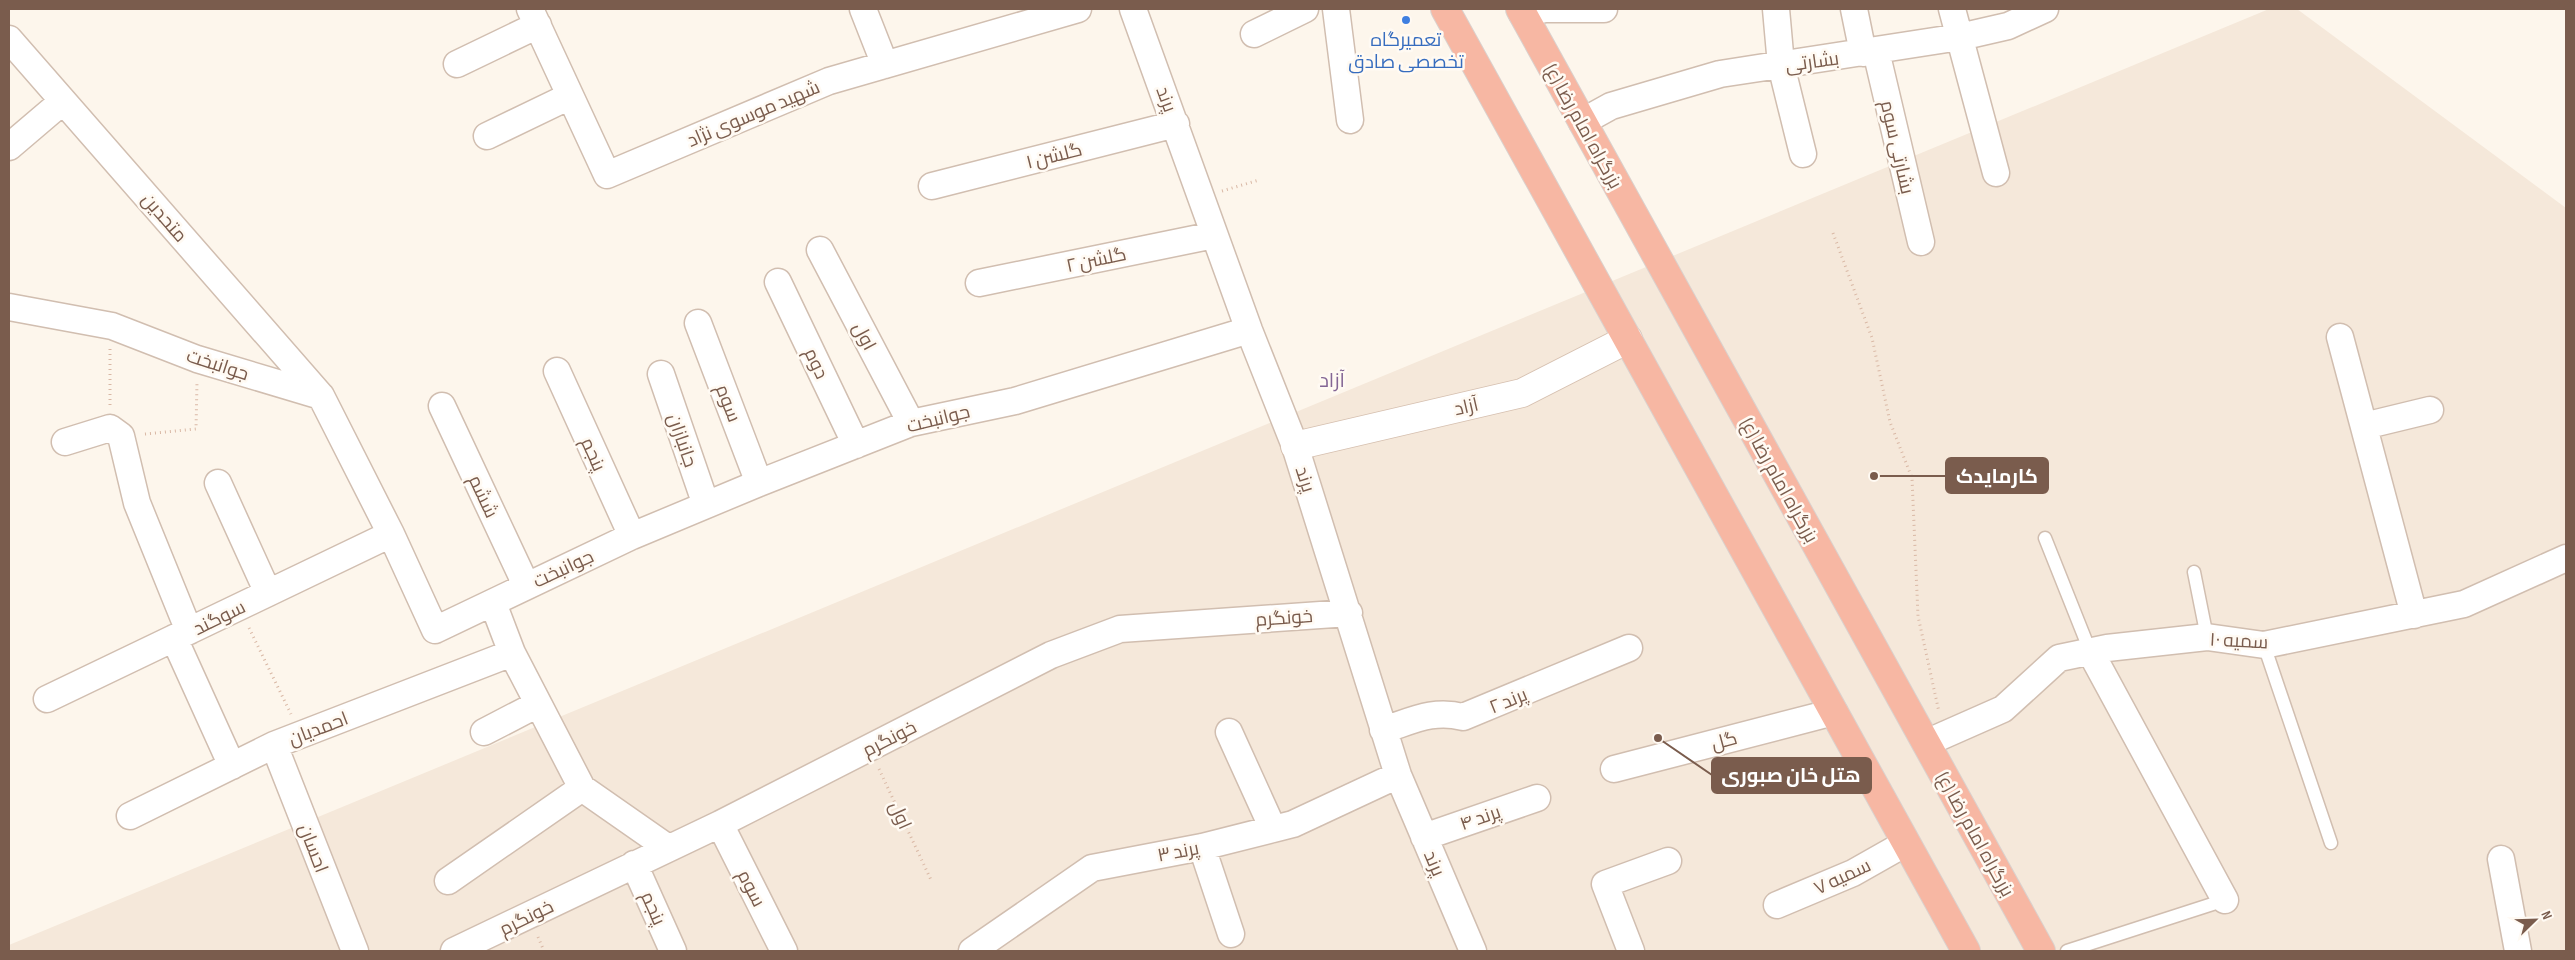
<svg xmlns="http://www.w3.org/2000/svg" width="2575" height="960" font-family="'Sofia Sans Condensed',Cairo,sans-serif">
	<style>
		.residential { fill: #f5e8da }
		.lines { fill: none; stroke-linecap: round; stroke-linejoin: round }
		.lane-casing { stroke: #d1beb0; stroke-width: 15 }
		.street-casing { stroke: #d1beb0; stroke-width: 29 }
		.secondary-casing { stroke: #d6c0b0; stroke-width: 30 }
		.highway-casing { stroke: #dad1cd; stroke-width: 30 }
		.path { stroke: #d9b8a5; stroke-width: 3; stroke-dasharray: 1 4; stroke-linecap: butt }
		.lane { stroke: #fff; stroke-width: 12 }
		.street { stroke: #fff; stroke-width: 26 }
		.secondary { stroke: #fff; stroke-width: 28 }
		.highway { stroke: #f7b7a3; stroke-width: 28 }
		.shop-dot { fill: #3f7fe0; stroke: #fffaf3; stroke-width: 2 }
		.labels { text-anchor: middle; stroke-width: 5; stroke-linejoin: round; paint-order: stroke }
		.shop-label { font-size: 19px; fill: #366cbe; stroke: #fffaf3 }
		.street-label { font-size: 19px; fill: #7a5c4d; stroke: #fffaf3 }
		.neighbourhood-label { font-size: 20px; fill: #846695; stroke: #fffaf3 }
		.leader { fill: none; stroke: #7a5c4d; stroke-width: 2 }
		.callout-dot { fill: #7a5c4d; stroke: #fffaf3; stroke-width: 2 }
		.callout { fill: #7a5c4d; stroke: #7a5c4d; stroke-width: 2 }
		.callout-label { font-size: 20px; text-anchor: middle; font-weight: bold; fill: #fff }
	</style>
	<rect width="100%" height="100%" fill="#fdf6ec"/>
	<path class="residential" d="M2269 9H2297L2566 208V951H9V945Z"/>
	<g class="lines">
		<defs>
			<path id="lane" d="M2045 538 2090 651
				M2194 572 2207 637
				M2264 645 2331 843
				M2067 951 2225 900"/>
			<path id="street" d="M530 9 607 175 829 81 1078 9
				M863 9 885 65
				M1133 9 1249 330 1295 446 1398 775 1473 951
				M1336 9 1350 120
				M1776 9 1781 65 1803 154
				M1854 9 1863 53
				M1952 9 1996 173
				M1522 13 1546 9H1604
				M1254 34 1305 9
				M9 39 321 396 391 534 435 630 632 536 759 483 911 423 1015 401 1249 330
				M1876 51 1921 242
				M457 64 538 25
				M1582 122 1611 106 1720 74 1960 37 2008 26 2045 9
				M487 136 570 96
				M9 147 63 101
				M932 186 1176 124
				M820 250 911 423
				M778 282 856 445
				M979 283 1214 235
				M9 307 112 326 197 359 321 396
				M698 323 759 483
				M2340 337 2414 615
				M557 371 632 536
				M661 374 706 505
				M442 406 526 585
				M2364 426 2430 410
				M65 442 110 428 121 436 137 503 189 631
				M218 483 268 593
				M493 603 512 653 582 788 668 848
				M174 638 232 766
				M2090 651 2225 900
				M47 699 391 534
				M1383 730C1412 721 1433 709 1463 717L1629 648
				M484 732 538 704
				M1229 732 1273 829
				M1926 743 2003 709 2059 658 2107 648 2207 637 2264 645 2464 604 2566 558
				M274 745 355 951
				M1614 769 1834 712
				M130 816 274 745 512 653
				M720 824 784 951
				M1424 837 1537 798
				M1202 847 1231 934
				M2501 859 2518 951
				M634 864 673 951
				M448 881 582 788
				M1777 905 1853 873 1906 843
				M454 951 720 824 1051 655 1120 629 1349 613
				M972 951 1092 868 1202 847 1293 824 1398 775
				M1631 951 1605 884 1668 861"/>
			<path id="secondary" d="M1295 446 1522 393 1628 339"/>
			<path id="highway" d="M1445 9 1966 951
				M1520 9 2041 951"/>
		</defs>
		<use href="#lane" class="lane-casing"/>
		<use href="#street" class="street-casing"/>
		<use href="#secondary" class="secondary-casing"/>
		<use href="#highway" class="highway-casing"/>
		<path class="path" d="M1222 191 1259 180
			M1833 233 1872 338 1890 422 1912 478 1918 616 1939 712
			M110 405V349
			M145 434 196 429 197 382
			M249 628 291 714
			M879 769 932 882
			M538 937 544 951"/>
		<use href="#lane" class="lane"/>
		<use href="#street" class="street"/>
		<use href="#secondary" class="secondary"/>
		<use href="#highway" class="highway"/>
	</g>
	<circle class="shop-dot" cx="1406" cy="20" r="5"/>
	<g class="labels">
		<g class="shop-label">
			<text x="1406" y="46">تعمیرگاه<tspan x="1406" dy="22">تخصصی صادق</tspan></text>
		</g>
		<g class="street-label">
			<text transform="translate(1812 61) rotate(-8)" y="7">بشارتی</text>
			<text transform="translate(1167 99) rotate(70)" y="7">پرند</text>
			<text transform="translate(753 113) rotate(-23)" y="7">شهید موسوی نژاد</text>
			<text transform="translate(1584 126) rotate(61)" y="7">بزرگراه امام رضا (ع)</text>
			<text transform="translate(1898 147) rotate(77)" y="7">بشارتی سوم</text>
			<text transform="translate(1054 155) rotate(-14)" y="7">گلشن ۱</text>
			<text transform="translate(165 217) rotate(49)" y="7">متحدین</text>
			<text transform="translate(1096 259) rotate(-12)" y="7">گلشن ۲</text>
			<text transform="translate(865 336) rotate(62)" y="7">اول</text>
			<text transform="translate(817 363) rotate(65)" y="7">دوم</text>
			<text transform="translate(218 364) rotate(18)" y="7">جوانبخت</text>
			<text transform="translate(729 403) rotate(69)" y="7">سوم</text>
			<text transform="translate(1466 406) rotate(-13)" y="7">آزاد</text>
			<text transform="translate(938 418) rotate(-14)" y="7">جوانبخت</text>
			<text transform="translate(683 440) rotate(71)" y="7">جانبازان</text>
			<text transform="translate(594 454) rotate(66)" y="7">پنجم</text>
			<text transform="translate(1306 479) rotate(72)" y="7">پرند</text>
			<text transform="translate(1780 480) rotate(61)" y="7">بزرگراه امام رضا (ع)</text>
			<text transform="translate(484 496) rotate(65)" y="7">ششم</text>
			<text transform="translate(563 568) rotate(-25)" y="7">جوانبخت</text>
			<text transform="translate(219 617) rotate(-26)" y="7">سوگند</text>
			<text transform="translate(1284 617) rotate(-4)" y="7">خونگرم</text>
			<text transform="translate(2239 640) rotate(3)" y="7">سمیه ۱۰</text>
			<text transform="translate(1508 700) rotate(-22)" y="7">پرند ۲</text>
			<text transform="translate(318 728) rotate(-21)" y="7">احمدیان</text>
			<text transform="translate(889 738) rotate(-27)" y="7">خونگرم</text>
			<text transform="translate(1724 740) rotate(-15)" y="7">گل</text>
			<text transform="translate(901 815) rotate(66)" y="7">اول</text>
			<text transform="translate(1480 817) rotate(-19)" y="7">پرند ۴</text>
			<text transform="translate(1976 834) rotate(61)" y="7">بزرگراه امام رضا (ع)</text>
			<text transform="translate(314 848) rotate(69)" y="7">احسان</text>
			<text transform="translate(1178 851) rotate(-11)" y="7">پرند ۳</text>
			<text transform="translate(1435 863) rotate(67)" y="7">پرند</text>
			<text transform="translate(1842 876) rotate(-25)" y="7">سمیه ۷</text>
			<text transform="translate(752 888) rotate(63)" y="7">سوم</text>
			<text transform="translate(654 908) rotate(66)" y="7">پنجم</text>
			<text transform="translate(526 917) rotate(-26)" y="7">خونگرم</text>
		</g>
		<g class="neighbourhood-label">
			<text x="1332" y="387">آزاد</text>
		</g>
	</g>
	<path class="leader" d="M1874 476L1946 476M1658 738L1712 775"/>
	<g class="callout-dot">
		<circle cx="1874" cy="476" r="5"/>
		<circle cx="1658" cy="738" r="5"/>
	</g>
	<g class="callout">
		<rect x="1946" y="458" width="102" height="35" rx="5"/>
		<rect x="1712" y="758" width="159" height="35" rx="5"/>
	</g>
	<g class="callout-label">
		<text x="1997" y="483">کارمایدک</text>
		<text x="1791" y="782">هتل خان صبوری</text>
	</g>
	<rect width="2575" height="960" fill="none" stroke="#7a5c4d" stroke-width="20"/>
	<g transform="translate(2535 920) rotate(67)" stroke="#fffaf3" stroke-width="4" paint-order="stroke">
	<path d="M0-4L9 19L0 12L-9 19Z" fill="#7a5c4d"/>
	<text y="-8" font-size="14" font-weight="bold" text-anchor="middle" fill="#7a5c4d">N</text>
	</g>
</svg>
